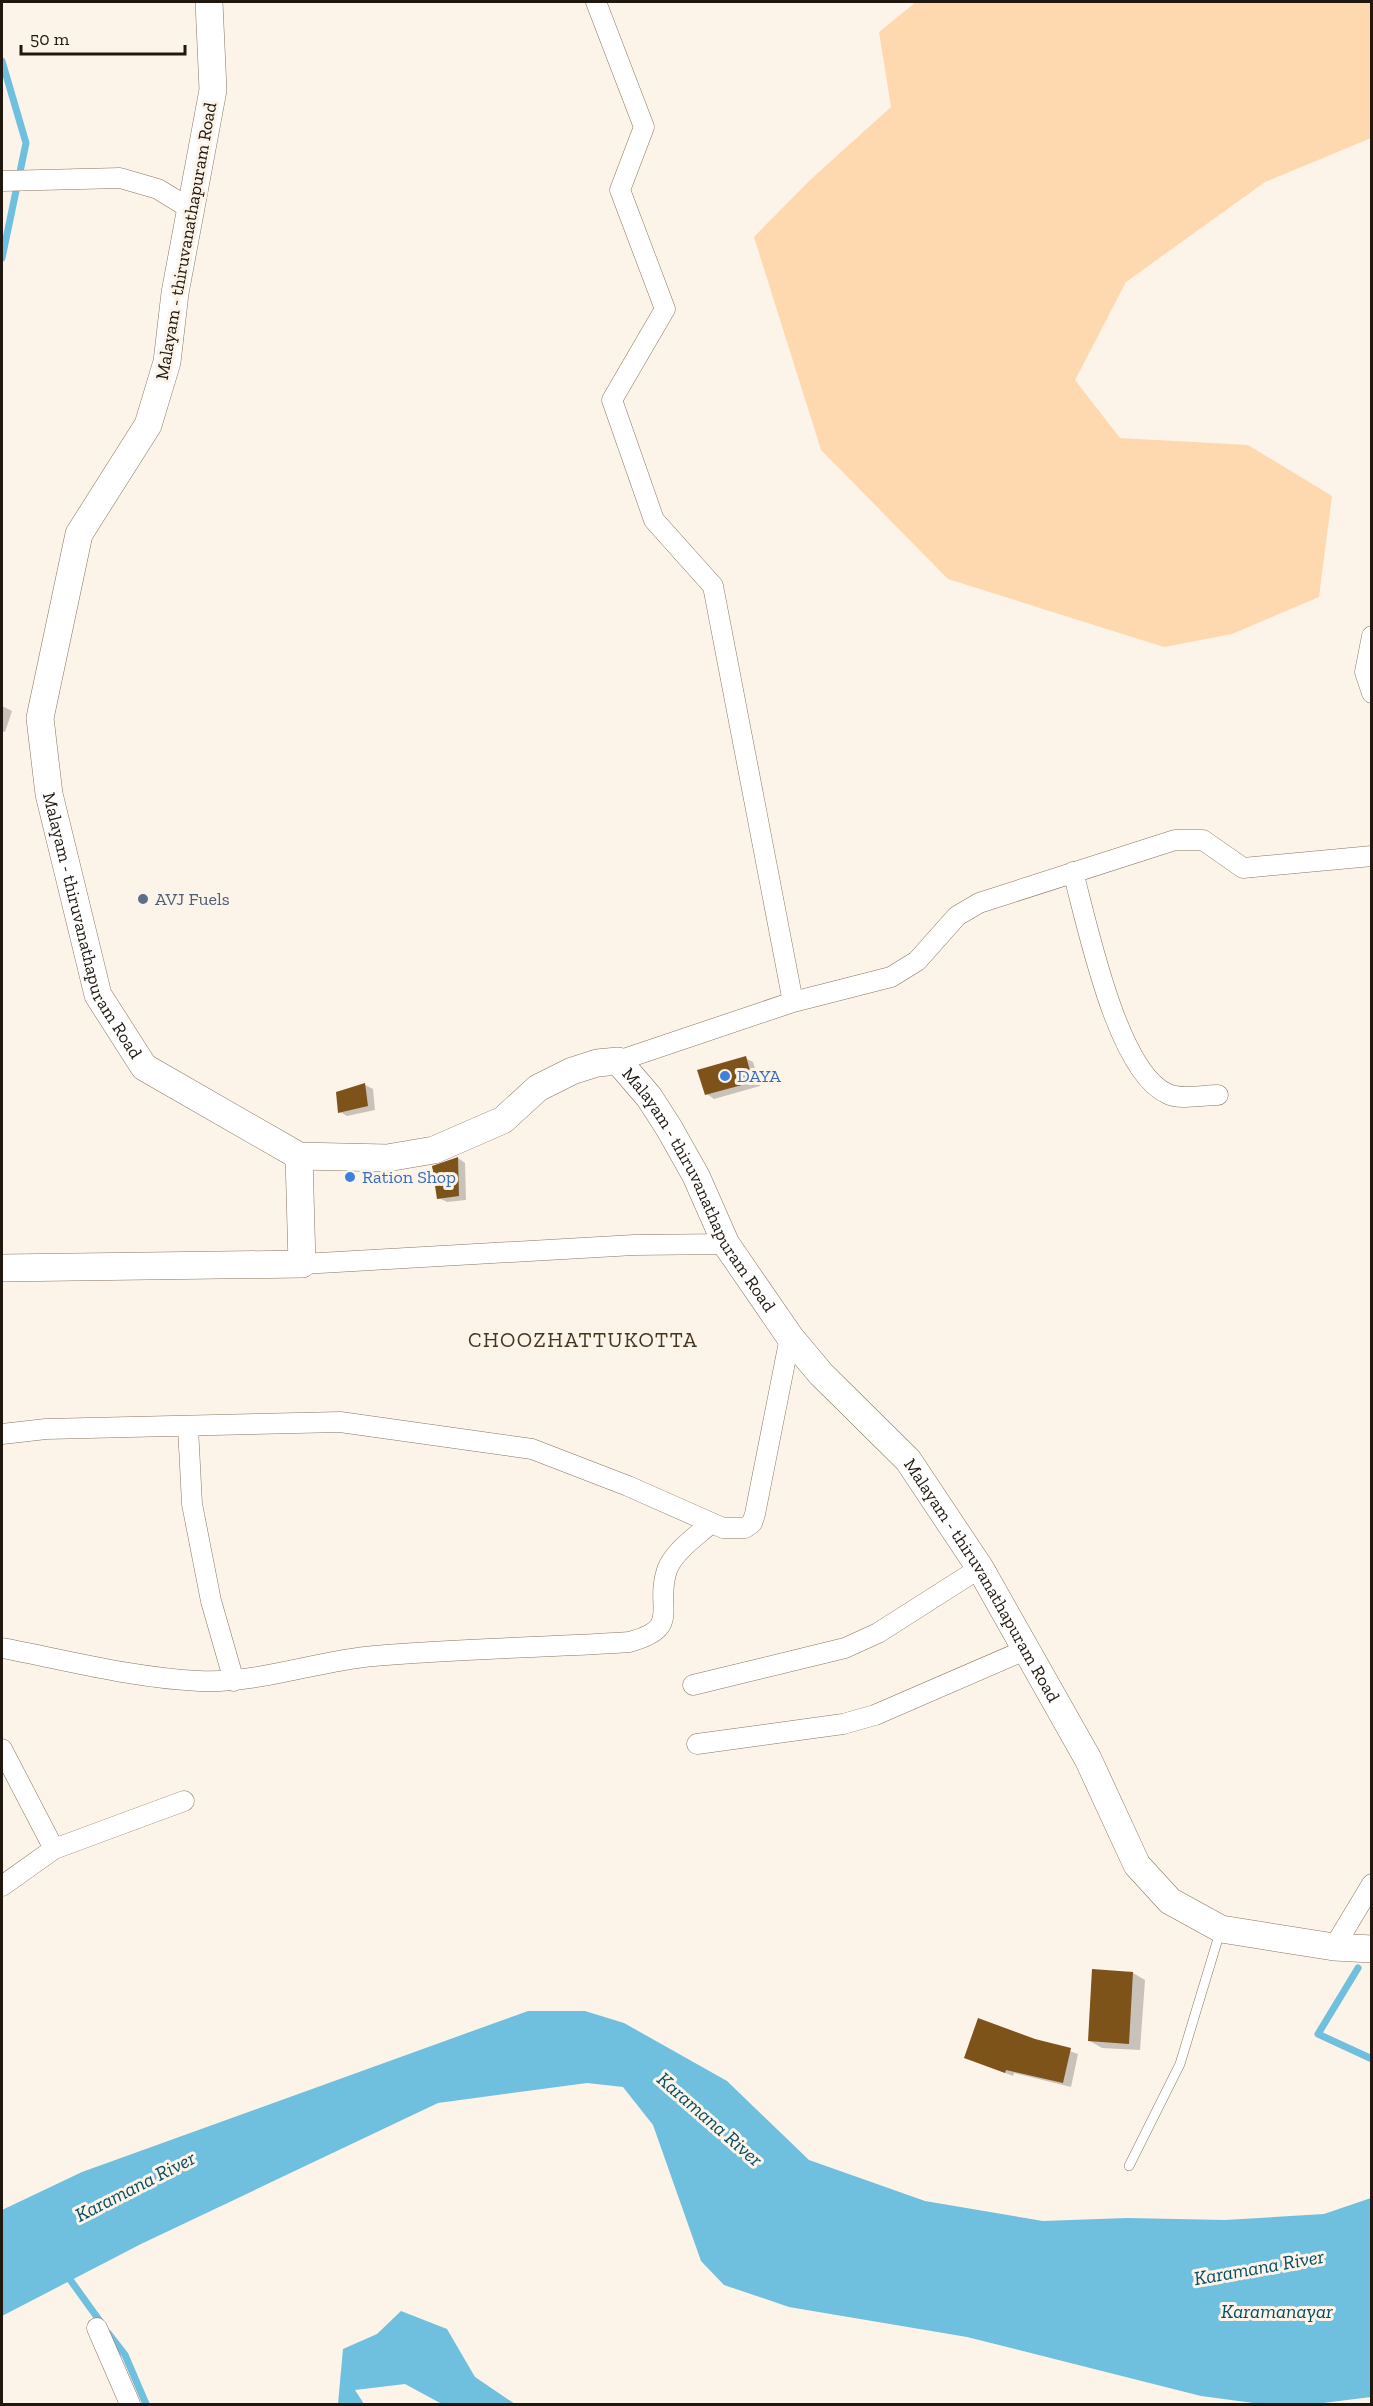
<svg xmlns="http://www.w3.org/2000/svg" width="1373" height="2406" font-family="'Zilla Slab',serif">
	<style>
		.green { fill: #fed9af }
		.water { fill: #6fbfde }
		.shadow { fill: #0003 }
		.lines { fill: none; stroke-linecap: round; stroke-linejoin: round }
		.stream { stroke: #6fbfde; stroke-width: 7 }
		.building { fill: #7e531a }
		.lane-casing { stroke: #8a7660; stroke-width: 10 }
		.street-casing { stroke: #8a7660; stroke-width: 21 }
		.secondary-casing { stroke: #8a7660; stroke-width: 28 }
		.lane { stroke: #fff; stroke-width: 9 }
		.street { stroke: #fff; stroke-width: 20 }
		.secondary { stroke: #fff; stroke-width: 27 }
		.service-dot { fill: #5c6f8a; stroke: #fcf3e9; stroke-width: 2 }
		.shop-dot { fill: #3f7fe0; stroke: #fcf3e9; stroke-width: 2 }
		.labels { text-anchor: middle; stroke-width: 6; stroke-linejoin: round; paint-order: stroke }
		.street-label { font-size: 18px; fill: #20180f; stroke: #fcf3e9 }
		.service-label { font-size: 18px; fill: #4e5e75; stroke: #fcf3e9; text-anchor: start }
		.shop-label { font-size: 18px; fill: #366cbe; stroke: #fcf3e9; text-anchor: start }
		.water-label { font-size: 20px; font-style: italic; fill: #054d62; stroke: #fcf3e9 }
		.quarter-label { font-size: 21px; letter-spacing: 1.5px; fill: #453420; stroke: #fcf3e9 }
	</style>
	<rect width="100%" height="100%" fill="#fcf3e9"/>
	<path class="green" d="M916 2H1371V138L1265 182 1126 282 1075 380 1120 438 1248 445 1332 496 1319 597 1232 634 1164 647 948 579 821 450 754 237 810 180 891 107 879 32Z"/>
	<path class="water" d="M528 2011H585L624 2023 727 2081 809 2160 925 2201 1043 2221 1127 2218 1225 2220 1324 2214 1371 2198V2397L1315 2404H1261L1201 2396 967 2337 789 2307 724 2285 701 2261 653 2125 623 2087 587 2083 438 2103 141 2244 2 2316V2210L82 2172Z
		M401 2311 447 2329 475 2377 515 2404H442L405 2384 355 2390 364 2404H338L343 2349 377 2334Z"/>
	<path class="shadow" d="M2 706 12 711 5 732 2 731Z
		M745 1058 753 1062 760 1086 714 1099 707 1094Z
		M365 1085 373 1089 375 1110 347 1116 340 1112Z
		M458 1158 465 1163 466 1200 447 1202 439 1198Z
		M1133 1973 1145 1980 1140 2050 1102 2048 1090 2041Z
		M978 2020 1078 2054 1071 2087 1014 2073 1013 2076 965 2057Z"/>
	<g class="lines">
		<path class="stream" d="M2 61 26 143 2 258
			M1358 1968 1318 2034 1372 2059
			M66 2274 102 2324
			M108 2333 125 2355 146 2404"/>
	</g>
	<path class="building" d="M746 1056 753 1082 705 1095 697 1070Z
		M365 1083 368 1106 338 1113 336 1092Z
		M458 1157 459 1196 437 1199 432 1166Z
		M1092 1969 1133 1972 1129 2044 1088 2041Z
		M978 2018 1035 2039 1071 2048 1063 2083 1006 2070 1005 2073 964 2058Z"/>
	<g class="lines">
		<defs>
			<path id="lane" d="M1129 2166 1180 2064 1220 1932"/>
			<path id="street" d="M596 2 644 127 620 190 665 309 612 400 654 520 713 586 793 1002
				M2 181 120 178 158 189 192 210
				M1372 636 1365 672 1372 693
				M1073 872C1087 923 1117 1073 1168 1094 1180 1100 1204 1095 1218 1095
				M618 1061 793 1002 891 977 917 961 957 916 979 903 1175 840H1203L1243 868 1372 856
				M302 1264 634 1245 726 1244
				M188 1427 192 1504 211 1601 234 1681
				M2 1434 46 1429 340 1422 532 1449 628 1486 723 1528H745L752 1523 755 1514 790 1337
				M2 1648C66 1660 133 1678 199 1681 258 1684 316 1661 374 1656 459 1648 544 1648 629 1642 683 1628 654 1608 667 1570 674 1551 697 1536 711 1523
				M693 1685 845 1648 878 1633 980 1568
				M697 1744 843 1724 875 1715 1025 1650
				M2 1749 54 1849
				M2 1886 54 1849 184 1801
				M1334 1947 1372 1884
				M97 2328 130 2404"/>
			<g id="secondary">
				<path id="s1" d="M209 2 213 90 175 293 167 362 148 425 79 534 40 718 49 794 98 995 144 1067 299 1156 387 1158 434 1150 503 1120 538 1088 572 1071 597 1063 618 1061 649 1097 669 1128 696 1176 726 1244 790 1337 821 1374 908 1460 980 1568 1088 1759 1137 1865 1170 1901 1221 1929 1334 1947 1372 1949"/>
				<path d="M2 1268 302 1264 299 1156"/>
			</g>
		</defs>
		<use href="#lane" class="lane-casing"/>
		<use href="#street" class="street-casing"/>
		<use href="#secondary" class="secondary-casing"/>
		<use href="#lane" class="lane"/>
		<use href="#street" class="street"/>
		<use href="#secondary" class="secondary"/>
	</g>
	<circle class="service-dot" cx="143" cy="899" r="6"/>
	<g class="shop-dot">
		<circle cx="725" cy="1076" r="6"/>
		<circle cx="350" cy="1177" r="6"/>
	</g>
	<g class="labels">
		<g class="street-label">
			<text transform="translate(186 241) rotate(-80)" y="6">Malayam - thiruvanathapuram Road</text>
			<text dy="6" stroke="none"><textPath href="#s1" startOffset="963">Malayam - thiruvanathapuram Road</textPath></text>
			<text dy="6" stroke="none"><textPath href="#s1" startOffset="1791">Malayam - thiruvanathapuram Road</textPath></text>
			<text dy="6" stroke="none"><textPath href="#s1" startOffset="2277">Malayam - thiruvanathapuram Road</textPath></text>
		</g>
		<g class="service-label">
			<text x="155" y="905">AVJ Fuels</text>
		</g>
		<g class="shop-label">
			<text x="737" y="1082">DAYA</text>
			<text x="362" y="1183">Ration Shop</text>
		</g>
		<g class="water-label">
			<text transform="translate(710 2119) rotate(41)" y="7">Karamana River</text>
			<text transform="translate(135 2186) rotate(-27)" y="7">Karamana River</text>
			<text transform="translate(1259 2267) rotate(-10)" y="7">Karamana River</text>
			<text x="1277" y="2318">Karamanayar</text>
		</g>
		<g class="quarter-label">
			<text x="583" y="1347">CHOOZHATTUKOTTA</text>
		</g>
	</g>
	<rect width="1373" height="2406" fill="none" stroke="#20180f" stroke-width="6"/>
	<path d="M21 45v9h164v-9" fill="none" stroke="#20180f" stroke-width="3"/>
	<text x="30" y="45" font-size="18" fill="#20180f" stroke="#fcf3e9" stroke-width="4.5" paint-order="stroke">50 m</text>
</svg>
